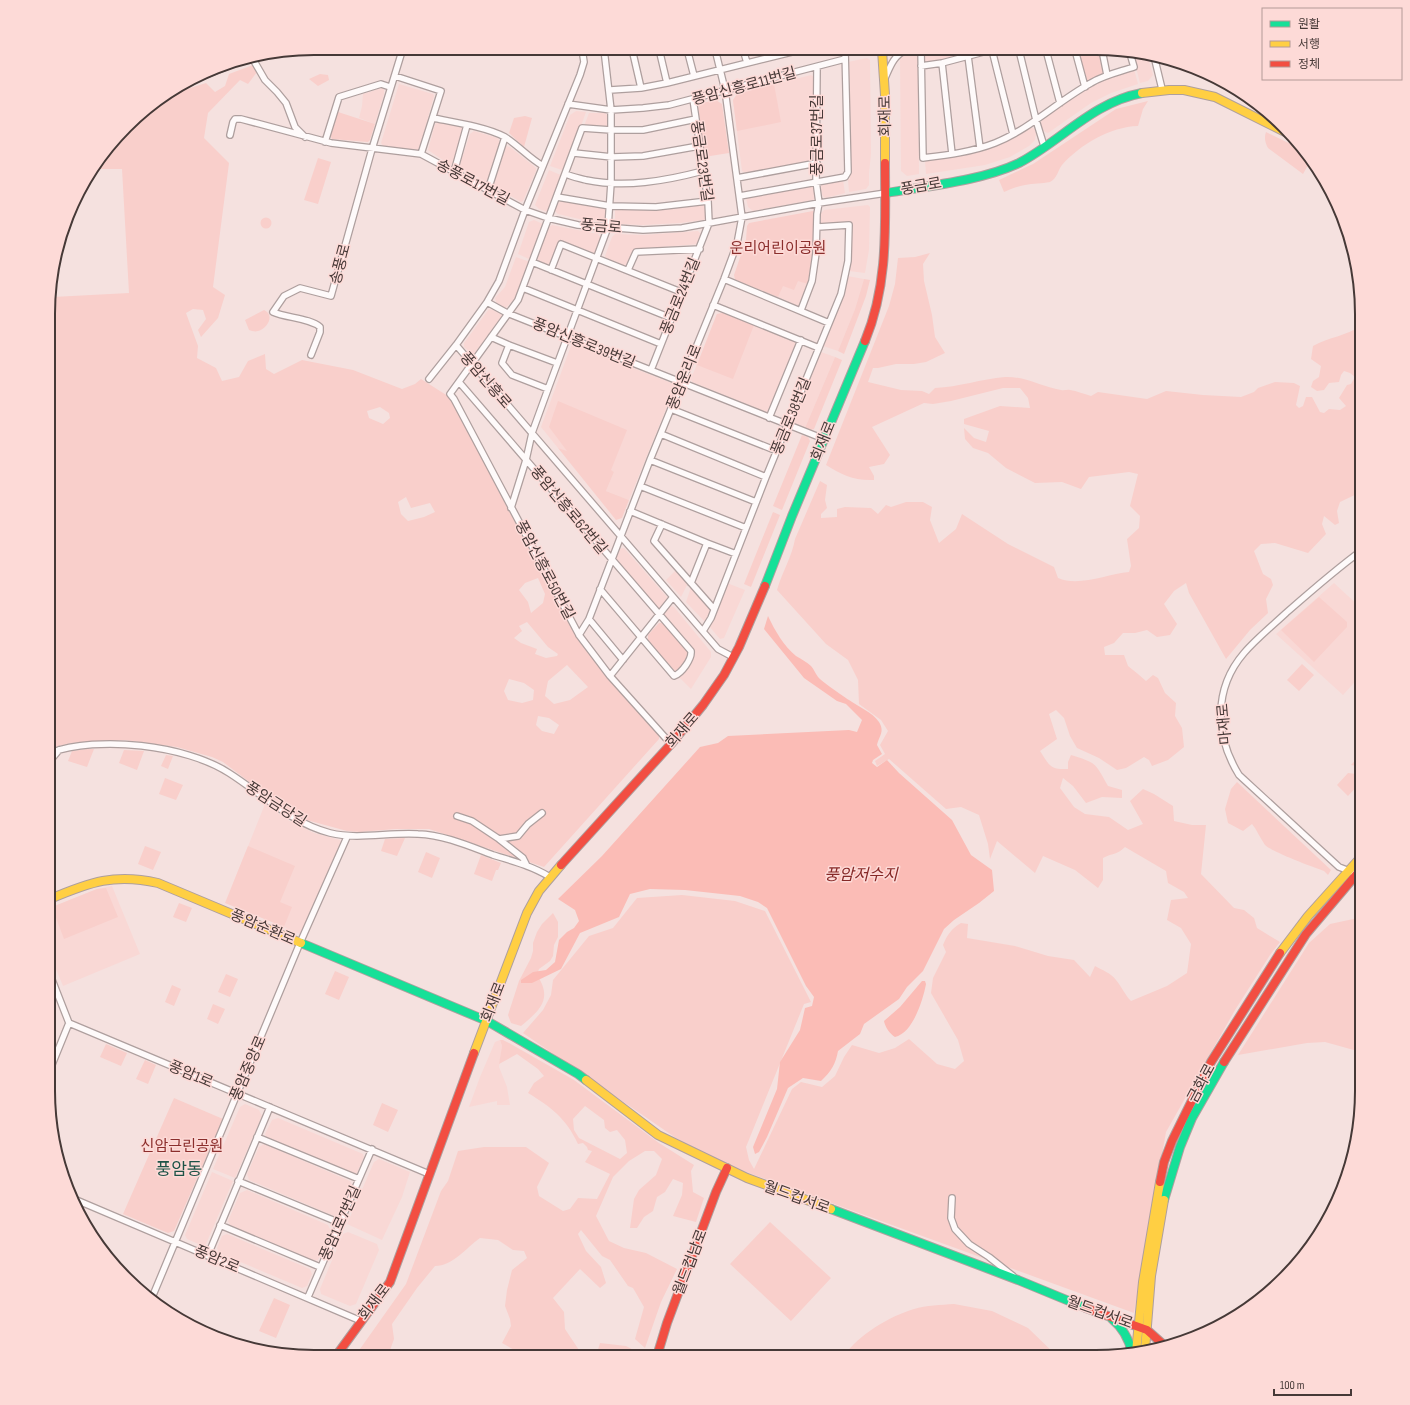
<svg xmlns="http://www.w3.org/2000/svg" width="1410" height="1405" font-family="'Sofia Sans Condensed','Noto Sans KR',sans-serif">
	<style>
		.built { fill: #f9d8d5 }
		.green { fill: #f9cfcb; fill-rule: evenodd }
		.water { fill: #fbbcb6 }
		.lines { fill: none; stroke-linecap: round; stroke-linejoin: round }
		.street-casing { stroke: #ae9f9e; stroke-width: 8 }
		.fast-casing { stroke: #ae9f9e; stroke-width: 10 }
		.slow-casing { stroke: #ae9f9e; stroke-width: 10 }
		.jam-casing { stroke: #ae9f9e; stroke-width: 10 }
		.street { stroke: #fefafa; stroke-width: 5.5 }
		.fast { stroke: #16e098; stroke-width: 8 }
		.slow { stroke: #ffcf43; stroke-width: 8 }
		.jam { stroke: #f24e42; stroke-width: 8 }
		.labels { text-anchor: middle; stroke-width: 3; stroke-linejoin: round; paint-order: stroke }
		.street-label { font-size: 15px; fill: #463937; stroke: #fddad7 }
		.park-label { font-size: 15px; fill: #8b2e2c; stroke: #fddad7 }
		.water-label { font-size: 16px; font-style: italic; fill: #862827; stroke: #fddad7 }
		.quarter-label { font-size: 17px; fill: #1e5347; stroke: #fddad7 }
		.rim { fill: none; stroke: #463937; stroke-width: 2 }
	</style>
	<rect width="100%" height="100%" fill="#f5e1df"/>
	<path class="built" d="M925 50H978L928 63 924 61 923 52Z
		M917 51 918 52 919 174 907 176 901 171 900 57 904 53Z
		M1132 51 1147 54 1153 75 1148 81 1140 83Z
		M867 58 870 60 871 154 869 173V185L866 189 849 192 848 179H850L848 62Z
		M1134 69 1138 84 1111 93 1091 103 1048 133 1045 132 1040 126 1042 118 1097 82 1113 75Z
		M811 75 814 77V158L812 161 746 173 742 171 733 100 737 94Z
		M399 84 433 94 434 96 420 147 418 150 383 146 381 143Z
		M382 88 384 89V94L375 124 359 118 362 106 363 94Z
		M576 111 586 112 565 171 550 166 570 115Z
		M589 113H605L608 116V125L604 128 584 126Z
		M439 122 461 127 463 130 453 164 450 165 428 150 435 124Z
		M1029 127H1031L1035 129 1036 134 1035 140 1029 146 1010 157 985 165 926 174 925 160 975 152 999 144Z
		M474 131 498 138 500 142 488 181H485L459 167 470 134Z
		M506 146 510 147 536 168V171L523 201 521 202 493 186Z
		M549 170 563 176 550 211 548 212 539 209 535 205Z
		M843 180 845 193 825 198 822 195 821 185 822 183Z
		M811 184 814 187 816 197 813 200 753 211 748 207 746 198 747 197Z
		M562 201 604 208 607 211 606 219 603 221 579 219 558 214 555 211 558 203Z
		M703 205 706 207 707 216 704 220 680 223 642 225 619 224 615 220V211L617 208 656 209Z
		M868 205 870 207 869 250 865 273 849 271 851 246 850 222 822 225 821 223V213L824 210Z
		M534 220 543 224 544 225 531 260 518 254 529 222Z
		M552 225 598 234 601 238 596 253H594L559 240 550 266 539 262 537 258 549 227Z
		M698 231 702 235 699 244 634 249 628 264 623 266 607 260 605 256 612 237 615 234 643 235Z
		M516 257 530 262 515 298 506 308 497 305 495 298 505 287Z
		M786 276 808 284 801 304 798 306 778 297Z
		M847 276 864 279 855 309 838 351 823 346 840 304Z
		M489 309 493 310 502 315V317L475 354 473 355 464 347V343Z
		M723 313 795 342 796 345 769 411 766 412 692 382 691 379 717 314Z
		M574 345 674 384 675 387 629 500 606 491 614 472 558 448 541 427 571 346Z
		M821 352 835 357 805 428 795 424 793 420Z
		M624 548 667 597V603L659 611 616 562 615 557 619 549Z
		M676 570 688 583 681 597 666 580Z
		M727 583 745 590 724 638 720 639 709 626Z
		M1334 583 1361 608V675L1343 695 1276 634Z
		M691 587 711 609 709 616 704 621 686 602Z
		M671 606 674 607 711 652V657L691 689 679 677 694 656V651L663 617V614Z
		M265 804 286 819 314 833 340 840 341 845 303 932 300 934 284 927 291 907 233 884Z
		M112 886 140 954 63 986 49 952 50 908 97 889Z
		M500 1040 502 1046 499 1067 507 1087 510 1105H497V1101L469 1107 480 1077 495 1042Z
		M245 1104 259 1110 262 1116 235 1178 213 1169 240 1107Z
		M278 1118 363 1154 364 1157 357 1173 354 1174 266 1137 265 1134 272 1120Z
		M264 1144 350 1181 352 1185 339 1214 334 1216 249 1180 247 1174 259 1147Z
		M379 1159 410 1172 402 1197 382 1240 347 1224 374 1162Z
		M212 1172 233 1181 206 1244 203 1246 187 1239 185 1235Z
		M247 1190 328 1225 331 1231 318 1260 313 1261 230 1225 228 1221 240 1193Z
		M348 1232 377 1244 379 1250 356 1304 350 1306 321 1294 320 1289 343 1234Z
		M227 1234 310 1269 312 1274 307 1286 302 1288 219 1253 217 1248 222 1236Z"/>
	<path class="green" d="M1077 50H1100L1105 71 1103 74 1088 81 1086 80Z
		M253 65 257 72 248 84 240 80 208 113 204 138 229 163 213 287 225 295 218 318 201 337 198 330 206 319 203 310 193 309 186 313 198 346 197 358 216 368 222 381 239 377 248 361 265 354 266 369 274 374 302 360 353 370 402 389 415 384 421 379 451 398 509 511 577 636 607 676 659 735V739L544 867 429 829H395L360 832 347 831 303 819 269 797 223 762 212 757 177 747 125 740 71 743 50 748 53 297 129 293 122 169H94L139 114 181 84 183 83 187 89 206 83 215 92 225 86 229 74ZM380 407 389 413 390 418 383 424 369 418 367 411ZM406 497 411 508 430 503 435 512 424 517 408 521 401 514 398 502ZM538 578 545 594 543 603 531 613 528 602 519 590 525 583ZM527 622 548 647 558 654 557 656 546 658 535 654 537 649 521 643 514 638 522 631 519 626ZM567 665 588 687 570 700 554 704 545 696 548 681ZM509 679 524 683 534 690 533 700 522 703 508 700 504 691ZM538 716 549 718 559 725 554 734 542 731 536 725Z
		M320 74 328 75 329 80 318 86 309 79Z
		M774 84 781 122 737 131 733 100 737 94Z
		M716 100 722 104 729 153 704 157 698 108 701 103Z
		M1148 101 1143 109 1138 126C1110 127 1081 144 1062 165 1058 170 1057 179 1050 182 1042 184 1033 183 1025 185 1018 186 1011 189 1004 192L999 180 1033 164 1116 109Z
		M338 112 375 124 370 140 368 142 332 139 330 135Z
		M525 116 532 118 524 147 509 133 514 118Z
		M1266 132 1307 152 1314 164 1307 167 1303 174 1268 148C1265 143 1264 137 1266 132Z
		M318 158 331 162 318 204 304 200Z
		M813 211 815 213 813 257 808 284 798 281 794 290 783 286 778 297 735 280 734 275 746 240 747 226 749 223Z
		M260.5 223a5.5 5.5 0 1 1 11 0a5.5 5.5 0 1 1-11 0Z
		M930 253 923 264 924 281 932 315 935 337 945 353 926 362 914 364H896L878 368H873L868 382 901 390 922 391 929 394 935 388C959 387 981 379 1005 377 1025 376 1042 387 1061 390 1064 391 1067 389 1070 390 1077 391 1084 394 1091 396L1098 392 1147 399 1166 391 1203 395 1241 397 1254 392 1258 388 1275 382 1294 383 1300 386 1296 405 1299 408 1303 406 1306 397H1312L1320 412 1324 413 1329 409 1340 410 1346 406 1339 398 1347 385 1351 384 1355 377 1350 373 1344 371 1341 375 1339 382 1329 383 1324 390 1317 391 1311 387 1313 381 1319 377 1321 366 1311 359 1313 346C1329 337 1346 336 1361 326V492L1340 502 1337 511 1339 523 1335 525 1324 516 1322 524 1326 534 1308 553 1275 543 1261 544 1254 551 1263 574 1271 579 1273 585 1266 599 1268 613 1250 630 1226 659 1189 593 1186 583 1174 591 1164 604 1177 624 1170 635 1157 637 1147 630 1135 633H1123L1114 643 1104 647 1105 655H1124L1128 666 1138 674 1146 681 1153 675 1158 678 1165 693 1176 703 1175 716 1182 728 1184 747 1168 760 1152 766 1149 760 1144 757 1126 768 1117 770 1099 758 1077 748 1070 736 1064 718 1056 710 1049 714 1057 739 1040 751C1049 765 1050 770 1068 769V762L1071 755C1097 763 1095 763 1108 786L1122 790V798L1102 797 1086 803 1073 786 1063 778 1060 788 1074 807 1085 814 1109 817 1128 830 1143 824 1130 801 1143 789 1154 794 1173 806 1174 821 1192 825H1206L1201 874 1234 908 1244 910 1254 918 1257 928 1280 942 1270 955 1235 1010 1166 1132 1134 1313 735 1168 676 1138 523 1033 543 1010 551 995 553 980 589 936 613 928 637 898 682 895 735 901 765 911 811 1002 804 1004 746 1147 749 1160 754 1169 792 1089 801 1082 822 1087 835 1076 844 1057 852 1045 879 1053 895 1048 909 1039 937 1064 955 1069 964 1061 958 1040 931 993 933 978 946 952 943 945C947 935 952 928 961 923L968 924 967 938 1015 946 1048 956 1074 960 1090 977 1095 966C1102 970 1111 973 1116 980 1122 987 1125 995 1131 1001L1167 986 1187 973 1191 944 1181 928 1167 920 1171 900 1188 898 1184 892 1168 883 1166 871 1125 847C1117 855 1112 853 1103 858V880L1098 888 1075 870 1043 856 1035 873 997 841 990 859 988 844 979 815 961 807 946 809 889 759 877 766 875 761 885 754 880 745 888 731 881 720 859 704 858 680 848 660 826 644 777 590C782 572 792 557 795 539L820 481 827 485 825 500 827 508 821 514V518L837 517V509L845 507 871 508 878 514 886 505 891 507 906 502H923L932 507 930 520 939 543 956 529 962 514 1008 544 1054 567 1058 578C1079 587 1107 574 1129 572L1131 566 1127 539 1139 528 1140 516 1130 506 1138 474 1129 472 1089 477 1081 489 1062 482 1035 483 1006 468 988 453 973 448 965 439 964 428 974 438 986 442 989 431 964 424V419L1000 406 1030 408 1028 398 1020 388H1003L951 401 933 404 924 403 872 427 890 455 884 464 869 467 874 476V480C854 481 842 475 826 465L889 306 895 284 898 258 915 257Z
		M864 279 870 280 866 296 844 354 838 351 855 309Z
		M264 310C275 315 268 328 258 331 255 332 252 331 249 330L245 320Z
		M723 313 754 325 733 379 697 365 717 314Z
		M835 357 842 360 814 429 811 430 805 428Z
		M558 401 627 430 611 470 614 472 606 491 629 500 622 518 616 520 558 448 567 451 549 427Z
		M802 435 808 437 810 441 782 510 773 506Z
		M773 512 780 515 751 587 744 584Z
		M1319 597 1347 622V627L1314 662 1281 630Z
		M659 623H662L688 652V657L678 671H675L648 641V635Z
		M1302 664 1314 675 1299 691 1287 680Z
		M88 749H94L87 767 68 761 72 751Z
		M124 750 144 751 137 770 119 763Z
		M1361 754V768L1357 766 1351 765Z
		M166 755 173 756 168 769 161 766Z
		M1348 773 1356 774 1361 779V782L1348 796 1337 785Z
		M165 778 183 785 176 800 159 794Z
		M1237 782 1331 870 1328 875 1324 871C1313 867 1272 852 1265 845 1260 838 1257 830 1252 824L1243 831 1228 823 1225 809 1231 789Z
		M405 838 397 856 381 851 385 839Z
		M145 846 161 852 153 870 138 864Z
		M248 846 295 866 280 902 292 907 284 927 225 903Z
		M426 852 440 858 432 878 418 872Z
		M481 855 501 863 498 870H496L492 881 474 874Z
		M106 888 118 917 64 939 52 907 97 889Z
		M179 903 192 908 186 922 173 917Z
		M553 913 558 922V937L554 945 553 956 550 961 539 969 537 975C553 999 540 1010 521 1026L511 1023 508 1015 519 981 531 958 533 951V943L537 932 542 924Z
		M1358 918 1361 921V1052L1325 1042 1307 1043 1238 1055 1309 943 1330 924Z
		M335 971 349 977 339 1000 325 994Z
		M226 974 238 979 230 997 218 992Z
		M172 985 181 989 174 1006 165 1002Z
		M213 1004 225 1009 218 1024 207 1019Z
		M500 1040H503L509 1043 574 1080 659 1143 694 1165 691 1171 693 1192 704 1198 696 1222 673 1216 682 1195 683 1183 673 1179 665 1192 657 1197 653 1211 644 1217 637 1228H630L634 1199 639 1190 656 1175 662 1159 654 1151H645L629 1161 613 1177 596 1216 609 1241 624 1248 646 1253 677 1269 661 1302 645 1348 635 1339 644 1307 633 1288 628 1286 610 1260 602 1256 581 1230 578 1234 586 1251 601 1267 606 1283 600 1288 580 1269 553 1298 564 1312 565 1329 583 1356H569L564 1349 559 1356H525L502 1343 511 1326 510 1319 505 1306 507 1290 512 1270 527 1258 524 1251 513 1250 498 1240 480 1238C466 1248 453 1266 435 1266L417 1288 392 1324 394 1339 388 1356H355L406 1284 441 1191 448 1181 458 1151 484 1147H526L549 1163 537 1187 539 1196 563 1211 570 1209 578 1198 597 1199 610 1174 585 1162 592 1151 588 1150 587 1147 583 1143 578 1144C566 1118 551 1107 528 1093L534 1083 544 1076 538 1069 517 1054 499 1064 502 1046ZM585 1106 604 1120 605 1128 610 1132 617 1130 625 1140 627 1153 620 1159 579 1138 574 1130 573 1119Z
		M106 1044 127 1053 121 1066 100 1057Z
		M145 1060 156 1065 148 1084 136 1079Z
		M174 1098 223 1119 174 1231 168 1233 123 1214Z
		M382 1103 398 1110 388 1132 373 1125Z
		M770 1222 831 1278 791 1321 730 1264Z
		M274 1298 290 1305 276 1338 259 1331Z
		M954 1304 992 1311 1028 1328 1057 1356H844C858 1335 890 1316 914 1309 926 1305 941 1305 954 1304Z
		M600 1343 626 1346 641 1354V1356H596Z"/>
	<path class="water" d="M768 616C775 631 784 646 796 656 801 659 807 662 811 666 814 669 815 673 818 677 821 681 843 696 849 700 859 707 872 712 879 722 885 732 879 736 877 745L882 754 873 760 872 763 877 767 887 760 899 773 952 820 971 855 992 870 994 891 979 903 954 920 944 929 923 971 907 987 899 999 864 1024 860 1034 838 1051C836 1063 831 1072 821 1081L803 1078 788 1088 767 1137 759 1152 755 1154 753 1147 777 1089 780 1062 800 1030 805 1008 812 1006 814 997 806 986 767 908 758 902 740 896 685 890 650 889 630 894 619 917 580 933 561 969 532 983H521V980L533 972 546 970 555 962 559 940 567 932 574 928 579 921 575 910 558 899 602 856 700 747 718 743 728 736 849 730 857 732 862 720 846 704 837 701 804 678 764 629Z
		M922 981H925L926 984C923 1000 913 1033 895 1037 890 1034 885 1027 884 1021L900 1007Z"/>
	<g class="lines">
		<defs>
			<path id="street" d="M632 49 641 88
				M659 49 667 83
				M687 49 694 76
				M743 49 747 63
				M769 49 771 57
				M921 50 923 158C947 155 972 152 995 143 1030 129 1058 101 1091 83 1104 75 1119 72 1134 67L1129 50
				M992 50 1013 134
				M1019 50 1036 120 1044 146
				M1046 50 1060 103
				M1075 50 1085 87
				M1102 50 1107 75
				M968 56 980 148
				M1154 56 1162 89
				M254 61 265 80 277 92 286 103 295 127 305 137
				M942 63 952 154
				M921 66 942 63 991 50
				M395 76 441 91 421 154
				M885 78C890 67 894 55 906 50
				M610 90 641 88 667 83 804 49
				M568 104 611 110 643 108 669 105 845 59
				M433 118C453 122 487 127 505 137 519 146 529 158 543 166
				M230 135 233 122 235 119H241L331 143 421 154 525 210 548 218 578 225 643 230 682 228 819 203 886 193
				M325 142 339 97 381 84 390 87
				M574 153 612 157 643 156 699 146
				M454 172 467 125
				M566 174C572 177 579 178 586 180 625 188 665 181 703 171
				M737 178 817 163
				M488 190 505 137
				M740 196 845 177 848 172 845 49
				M557 197 610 206 656 207 708 201
				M532 262 671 318
				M551 270 561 244 681 292
				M628 270 636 252 700 249
				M724 279 829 323
				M523 288 661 344
				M487 302 507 313 824 439
				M713 305 819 348
				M801 310 812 281 816 253 817 214 819 203 816 181 817 67
				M491 337 509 345 502 363 512 375 548 389
				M456 345 718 649 733 657
				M509 345 557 363
				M311 355 320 332V327C310 318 286 318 273 312L284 296 300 288 331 296 372 149 403 48
				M651 370 709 223 708 201 693 99
				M429 379 456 345 487 302 499 281 525 210 580 75 584 62 582 49
				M459 382 691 651C692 659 682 673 674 676L600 589
				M671 409 777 451
				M769 418 801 340
				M661 434 766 477
				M650 460 756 502
				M640 486 746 528
				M511 508 526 460 532 433 548 389 608 227 611 183V110L604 49
				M630 511 707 543 691 583
				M662 524 654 541 714 609
				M707 543 736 554
				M589 619 623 660
				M703 631 711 618 766 477 841 294 848 261 849 225 818 227
				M579 635 589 619 650 460 724 279 737 244 742 217 725 90 715 49
				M610 676 673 597
				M671 744 610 676 579 635 454 399 450 394 518 300 582 128 611 130H643L696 119
				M50 753C98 735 186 745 229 773 262 794 291 823 330 833 359 840 389 832 418 834 444 835 469 846 493 855 513 861 532 866 550 877
				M50 761 59 750
				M457 816 472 821 499 839 518 836 528 824 542 813
				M499 839 523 858 527 866
				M1352 872 1339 867 1239 775C1215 736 1213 689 1244 653 1256 639 1272 626 1286 613 1310 592 1335 570 1361 551
				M49 972 69 1023 429 1174
				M49 1072 69 1023
				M257 1137 359 1179
				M238 1181 340 1223
				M952 1198 951 1218 955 1229 969 1244 989 1257 1013 1276
				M74 1199 361 1321
				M220 1225 320 1267
				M208 1255 270 1107
				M308 1297 372 1149
				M151 1300 300 943 347 837"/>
			<path id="fast" d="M185 82 240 60
				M886 193C927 186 981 181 1019 163 1061 141 1093 102 1142 93
				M765 586 792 516 865 341
				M301 943 487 1021 578 1074 586 1080
				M1164 1200 1180 1147 1192 1118 1224 1062
				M831 1209 1018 1280 1086 1308
				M1112 1319C1123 1328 1129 1339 1132 1353"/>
			<path id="slow" d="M882 50 885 95V163
				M1142 93 1169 90H1184L1215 97 1291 135
				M50 899C90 882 115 873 158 883L301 943
				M1280 953 1308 916 1361 857
				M474 1053 527 913 539 891 561 865
				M586 1080 658 1135 747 1178 831 1209
				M1145 1350 1151 1276 1164 1200
				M1136 1352 1143 1282 1160 1182"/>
			<path id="jam" d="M865 341C889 283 885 224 885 163
				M561 865 671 744 703 705 724 675 739 647 765 586
				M1224 1062 1306 934 1361 869
				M1160 1182 1164 1162 1172 1141 1211 1062 1280 953
				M1086 1308 1147 1330 1165 1346
				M336 1356 390 1282 474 1053
				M657 1356 667 1323 716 1192 727 1168"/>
		</defs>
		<use href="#street" class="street-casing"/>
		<use href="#fast" class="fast-casing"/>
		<use href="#slow" class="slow-casing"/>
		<use href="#jam" class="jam-casing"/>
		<use href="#street" class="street"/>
		<use href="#fast" class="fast"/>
		<use href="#slow" class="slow"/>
		<use href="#jam" class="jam"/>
	</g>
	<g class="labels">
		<g class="street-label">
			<text transform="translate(744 86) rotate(-15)" y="5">풍암신흥로11번길</text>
			<text transform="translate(885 116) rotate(-91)" y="5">회재로</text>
			<text transform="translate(817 135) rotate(-90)" y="5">풍금로37번길</text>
			<text transform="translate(702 161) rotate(82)" y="5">풍금로23번길</text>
			<text transform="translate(473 182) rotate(28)" y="5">송풍로17번길</text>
			<text transform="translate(921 186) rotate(-10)" y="5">풍금로</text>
			<text transform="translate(601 226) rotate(5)" y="5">풍금로</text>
			<text transform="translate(340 264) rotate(-75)" y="5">송풍로</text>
			<text transform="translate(680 296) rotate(-68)" y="5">풍금로24번길</text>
			<text transform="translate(584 343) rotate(22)" y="5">풍암신흥로39번길</text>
			<text transform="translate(684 377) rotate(-68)" y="5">풍암운리로</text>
			<text transform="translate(486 380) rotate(49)" y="5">풍암신흥로</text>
			<text transform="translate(791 416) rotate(-68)" y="5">풍금로38번길</text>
			<text transform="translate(823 441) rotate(-68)" y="5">회재로</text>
			<text transform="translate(569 510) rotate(50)" y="5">풍암신흥로62번길</text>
			<text transform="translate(545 570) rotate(62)" y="5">풍암신흥로50번길</text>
			<text transform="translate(1224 724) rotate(-95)" y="5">마재로</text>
			<text transform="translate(682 730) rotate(-49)" y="5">회재로</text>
			<text transform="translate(276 804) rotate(33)" y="5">풍암금당길</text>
			<text transform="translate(263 927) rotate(23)" y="5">풍암순환로</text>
			<text transform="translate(493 1002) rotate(-69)" y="5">회재로</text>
			<text transform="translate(248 1068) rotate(-67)" y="5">풍암중앙로</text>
			<text transform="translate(191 1074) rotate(23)" y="5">풍암1로</text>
			<text transform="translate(1201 1083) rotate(-62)" y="5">금화로</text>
			<text transform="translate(797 1197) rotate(20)" y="5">월드컵서로</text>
			<text transform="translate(340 1223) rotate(-66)" y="5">풍암1로7번길</text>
			<text transform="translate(217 1259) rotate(23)" y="5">풍암2로</text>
			<text transform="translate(690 1262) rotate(-69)" y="5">월드컵남로</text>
			<text transform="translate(374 1302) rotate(-53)" y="5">회재로</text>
			<text transform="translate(1100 1312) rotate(20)" y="5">월드컵서로</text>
		</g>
		<g class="park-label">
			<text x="778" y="253">운리어린이공원</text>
			<text x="182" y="1151">신암근린공원</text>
		</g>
		<g class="water-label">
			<text x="861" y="880">풍암저수지</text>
		</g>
		<g class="quarter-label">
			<text x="179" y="1175">풍암동</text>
		</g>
	</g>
	<path d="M0 0H1410V1405H0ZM314 55H1096A259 259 0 0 1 1355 314V1091A259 259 0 0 1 1096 1350H314A259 259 0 0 1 55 1091V314A259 259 0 0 1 314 55Z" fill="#fddad7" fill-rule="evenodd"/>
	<path class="rim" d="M314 55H1096A259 259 0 0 1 1355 314V1091A259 259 0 0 1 1096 1350H314A259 259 0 0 1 55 1091V314A259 259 0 0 1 314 55Z"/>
	<rect x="1262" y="8" width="140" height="72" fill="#fddad7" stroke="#b49a97"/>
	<rect x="1270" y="21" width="20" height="6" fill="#16e098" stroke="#b49a97"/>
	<text x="1298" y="28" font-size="12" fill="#463937">원활</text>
	<rect x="1270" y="41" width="20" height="6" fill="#ffcf43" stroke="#b49a97"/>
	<text x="1298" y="48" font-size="12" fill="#463937">서행</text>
	<rect x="1270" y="61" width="20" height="6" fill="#f24e42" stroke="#b49a97"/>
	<text x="1298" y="68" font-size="12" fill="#463937">정체</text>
	<path d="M1274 1389v6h77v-6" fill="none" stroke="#463937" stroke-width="2"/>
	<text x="1280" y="1389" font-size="12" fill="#463937" stroke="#fddad7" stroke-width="3" paint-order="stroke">100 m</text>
</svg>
